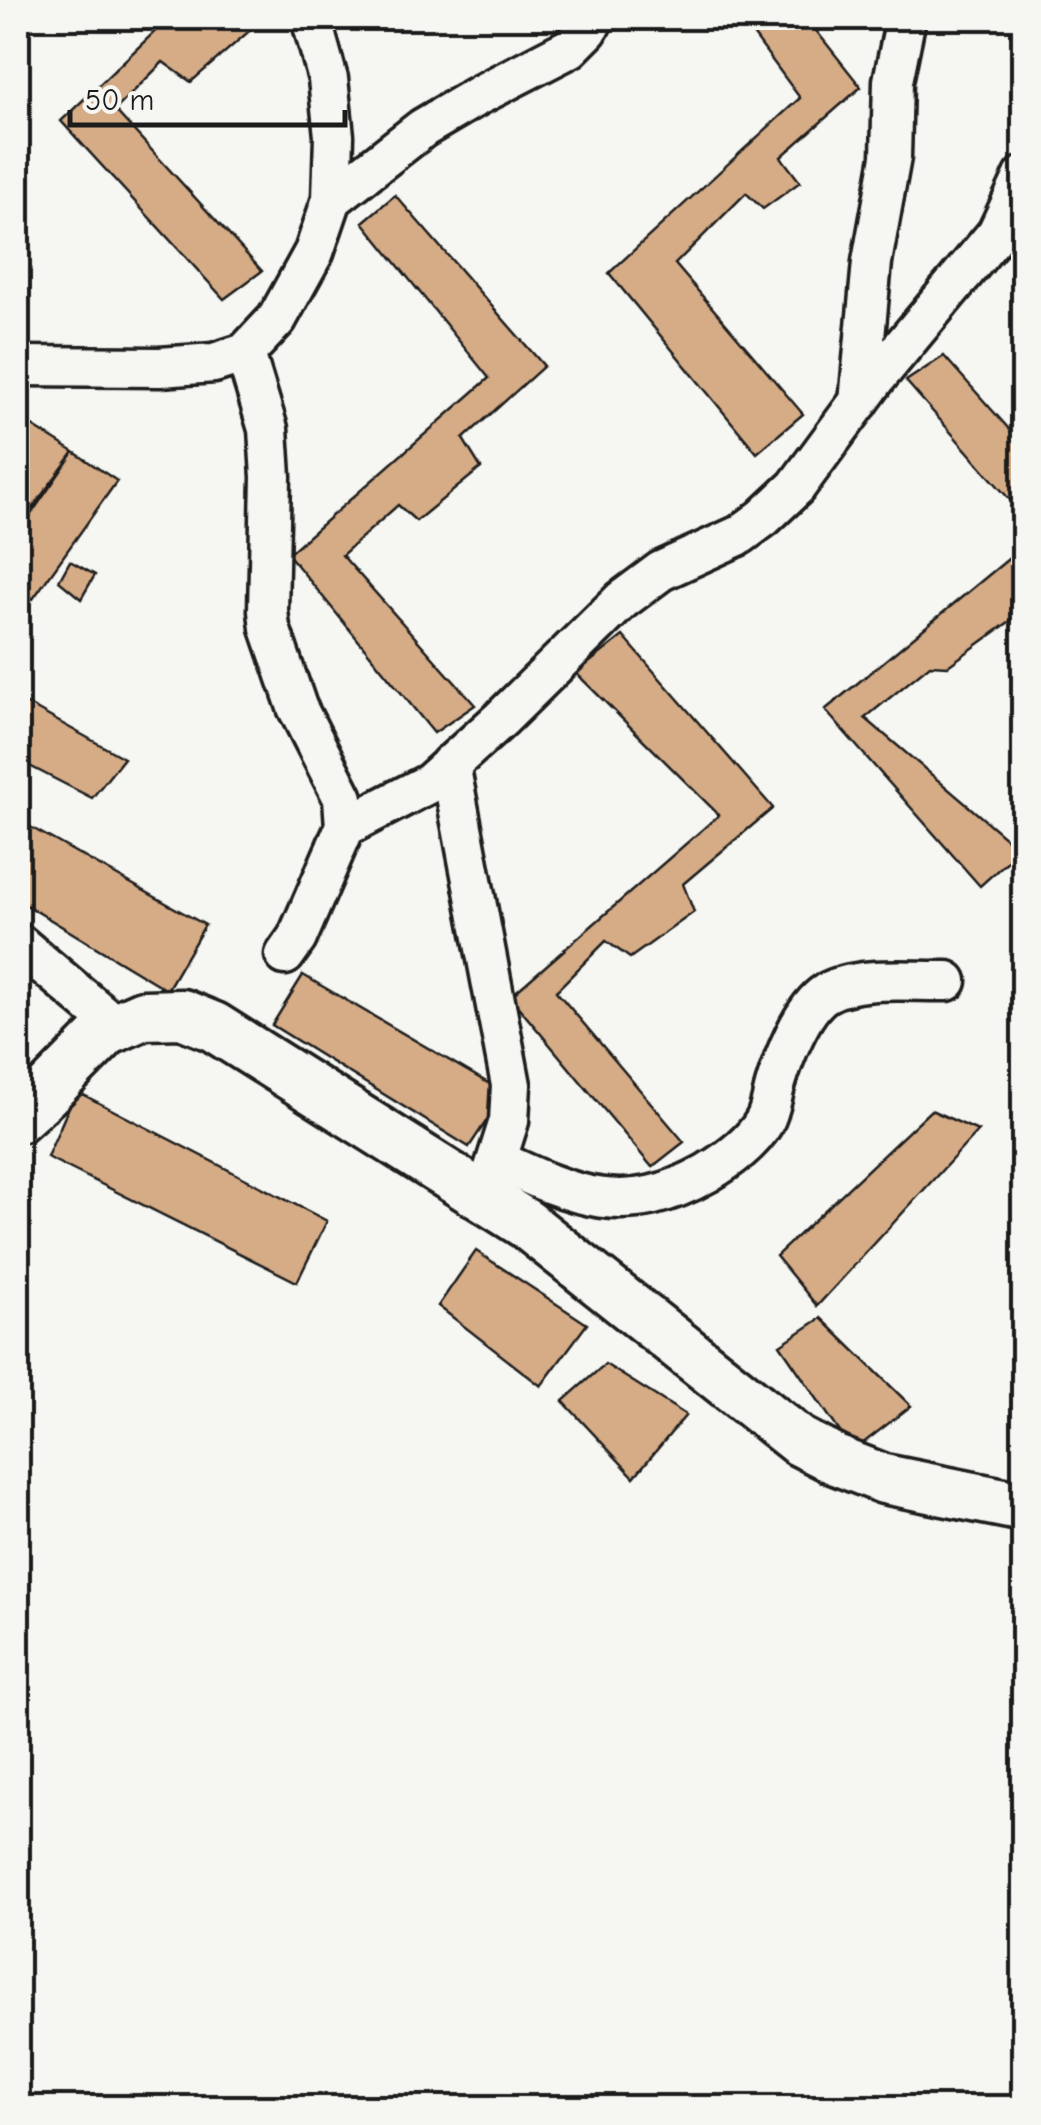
<svg xmlns="http://www.w3.org/2000/svg" width="1041" height="2125" font-family="'Comic Neue',sans-serif">
	<style>
		.building { fill: #d6ac87; stroke: #1c1c1c; stroke-width: 2.5 }
		.lines { fill: none; stroke-linecap: round; stroke-linejoin: round }
		.minor-casing { stroke: #1c1c1c; stroke-width: 45 }
		.tertiary-casing { stroke: #1c1c1c; stroke-width: 55 }
		.minor { stroke: #f6f6f2; stroke-width: 38 }
		.tertiary { stroke: #f6f6f2; stroke-width: 48 }
	</style>
	<rect width="100%" height="100%" fill="#f6f6f2"/>
	<filter id="ink" filterUnits="userSpaceOnUse"><feTurbulence type="fractalNoise" baseFrequency=".01" numOctaves="2"/><feDisplacementMap in="SourceGraphic" scale="20" xChannelSelector="R" yChannelSelector="G"/><feConvolveMatrix kernelMatrix="1 2 1 2 8 2 1 2 1" color-interpolation-filters="sRGB"/></filter>
	<g filter="url(#ink)">
		<path class="building" d="M169 18H245L254 27 191 82 163 62 115 110 262 271 224 299 61 121Z
			M741 18H806L861 87 781 157 800 182 763 209 746 193 675 264 803 414 757 453 609 273 800 98Z
			M395 195 544 366 463 439 481 468 416 521 398 505 342 555 475 705 434 733 288 554 489 378 363 222Z
			M944 356 1024 446V516L906 381Z
			M18 417 74 452 18 527Z
			M74 452 117 481 33 599 18 587V533Z
			M1024 546V611L948 666 930 665 865 718 1020 850 980 886 825 710Z
			M70 561 95 575 81 599 59 581Z
			M623 636 773 808 683 884 694 912 630 958 606 941 556 991 684 1142 652 1167 510 997 719 815 576 673Z
			M18 699 124 758 92 798 18 760Z
			M18 820 205 925 167 990 18 900Z
			M303 975 505 1093 469 1147 272 1025Z
			M76 1091 327 1221 297 1282 47 1157Z
			M931 1110 978 1131 817 1306 776 1256Z
			M476 1251 587 1324 541 1386 438 1306Z
			M821 1318 911 1406 853 1451 780 1345Z
			M605 1364 686 1415 634 1477 563 1401Z"/>
		<g class="lines">
			<defs>
				<path id="minor" d="M332 199 423 128 479 95 570 48 588 30 594 18
					M245 353 268 429 271 477 268 611 270 628 297 707 343 798 345 827 297 938 285 955
					M18 366 160 367 214 363 245 353 277 319 314 252 332 199 334 136 328 79 311 18
					M859 402 872 262 891 157 893 81 906 18
					M450 764 511 1085 509 1121 490 1181
					M345 827 430 783 501 719 622 600 661 571 740 535 763 518 796 487 877 377 997 233 1024 176
					M18 943 117 1027
					M497 1160C575 1197 626 1219 707 1173 727 1161 752 1143 764 1122 770 1112 772 1097 775 1086 783 1059 802 1008 826 993 857 975 912 982 947 981"/>
				<path id="tertiary" d="M18 1118 46 1093 107 1031 143 1015 182 1014 214 1027 526 1224 799 1441 838 1461 884 1479 1024 1507"/>
			</defs>
			<use href="#minor" class="minor-casing"/>
			<use href="#tertiary" class="tertiary-casing"/>
			<use href="#minor" class="minor"/>
			<use href="#tertiary" class="tertiary"/>
		</g>
	</g>
	<rect width="1041" height="2125" fill="none" stroke="#f6f6f2" stroke-width="60"/>
	<rect x="30" y="30" width="981" height="2065" fill="none" stroke="#1c1c1c" stroke-width="4" filter="url(#ink)"/>
	<path d="M70 110v15h275v-15" fill="none" stroke="#1c1c1c" stroke-width="5"/>
	<text x="85" y="110" font-size="30" fill="#1c1c1c" stroke="#f6f6f2" stroke-width="8" paint-order="stroke">50 m</text>
</svg>
